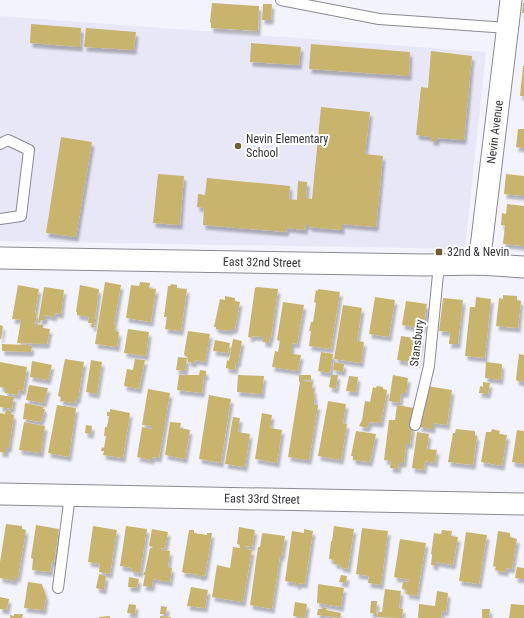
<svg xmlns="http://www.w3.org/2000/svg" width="524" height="618" font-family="'Roboto Condensed',sans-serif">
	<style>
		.built { fill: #e8e7f8 }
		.building { fill: #c9b46d; filter: url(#shadow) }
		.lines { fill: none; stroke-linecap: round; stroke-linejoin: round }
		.lane-casing { stroke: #8b8a93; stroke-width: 12 }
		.street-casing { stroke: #8b8a93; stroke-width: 23 }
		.lane { stroke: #fff; stroke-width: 10 }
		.street { stroke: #fff; stroke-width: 21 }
		.poi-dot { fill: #6f602d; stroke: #fff; stroke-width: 1.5 }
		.labels { text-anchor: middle; stroke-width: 4; stroke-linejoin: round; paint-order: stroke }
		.street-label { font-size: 12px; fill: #343438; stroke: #fff }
		.poi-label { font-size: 12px; fill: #343438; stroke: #fff; text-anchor: start }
	</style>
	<defs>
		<filter id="shadow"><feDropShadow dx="2.5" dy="4.5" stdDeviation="1" flood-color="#0004"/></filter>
	</defs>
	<rect width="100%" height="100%" fill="#f3f3fd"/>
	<path class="built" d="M0 16 486 52 465 249 0 241Z"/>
	<path class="building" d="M212 3 259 6 258 31 211 28V23L210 22Z
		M523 3H524V13H522Z
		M263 4H272L271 20H262Z
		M31 24 81 28 80 47 30 43Z
		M86 28 136 32 134 50 84 47Z
		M251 43 301 47 299 65 250 62Z
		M311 44 410 52 409 76 309 69Z
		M431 51 472 56 464 140 437 138V141H431V137L416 135 421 87 428 88Z
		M523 66H524V96H520Z
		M321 107 370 112 365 154 383 156 376 227 342 224V230L309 227V225H306L305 230 287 228 286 232 203 225 204 208 197 207 198 194 205 195 207 178 290 186 289 199 297 200 298 181 307 182 306 198 312 199Z
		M518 129H524V148L516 147Z
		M61 137 92 142 76 237 46 233Z
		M158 174 184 176 180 225 153 223Z
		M506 174 524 176V196L504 194Z
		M507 204 524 206V246L503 244 505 225H501L502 213 506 214Z
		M105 282 121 285 114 325H116L115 331 119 332 117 347 95 344Z
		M140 282 150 283 149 288 156 289 151 322 126 318 131 285 139 286Z
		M171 284 177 285V288L187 289 181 331 165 329 167 317H164L168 286H170Z
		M18 285 39 289 35 313H37L35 324 43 325V328L50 329 47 344 17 343 21 320 12 319Z
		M80 285 99 289 94 327H91L92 323H88L89 317 77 315V312H76Z
		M44 287 64 290 61 314 55 313 54 317 45 315V320H41L40 323H38Z
		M257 287 278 289 271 338H270L269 343 263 342V337L252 336V338L248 337 255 288Z
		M318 289 340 292 331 349 309 346 311 331H309L311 322H313L316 303 314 302 316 290 318 291Z
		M503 295 517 296V300L521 301 518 328 496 326 499 298 503 299Z
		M225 296 235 298V301L240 302 235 329H231L230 331 216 329V327H214L220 299 225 300Z
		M375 297 395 300 389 337 369 334Z
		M476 297 491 299 485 358 465 356 470 307H475Z
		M443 298 463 300 458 344H449L450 332 439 331Z
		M406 301 427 304 423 329 402 325Z
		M283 302 304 305 297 344 292 343V354L301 355 298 371 272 367 275 351 278 352 280 341 277 340Z
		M343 305 362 308 357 341 364 342 361 363 334 359Z
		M0 325 3 326 1 339H0Z
		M128 329 149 332 146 356 124 353Z
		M188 331 210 334 205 362 195 360 194 363 188 362V357L185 356 184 354Z
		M401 336 421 339 417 363 397 360Z
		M233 339 242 341 238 363H236L235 370 226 368 227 360 229 361Z
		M215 340 230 343 228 353 213 351Z
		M2 344 27 345 32 346 31 352 2 351Z
		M321 352 333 354 330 373 318 371Z
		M519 354 524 355V382L517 381 516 379Z
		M178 357 187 358 185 371 176 370Z
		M65 359 84 362 78 399H76L75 403 60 401 61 397 58 396Z
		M135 359 145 360 139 389 124 386 127 369 133 370Z
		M91 360 102 362 97 394 86 392Z
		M32 361 52 365 48 380 30 377Z
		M0 362 27 367 23 391 19 390 18 395 5 393V388L0 387Z
		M334 362 344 364 343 372 333 370Z
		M486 362 502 364 501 380 485 378Z
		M200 370 206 371V376H204L202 393 177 390 179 375H199Z
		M238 375 264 376 262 394 237 392Z
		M299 375H311V380H303V381L313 382 312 389H314V394L315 398 314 405H318L309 460 288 457 300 382H299Z
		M331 375H338L336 389 329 387Z
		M393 375 408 378 406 393H401L400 403 389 401Z
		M349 376 358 377 356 392 346 391Z
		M483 382 490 383 488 394 479 393 480 386 483 387Z
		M29 385 48 388 44 403 26 400Z
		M377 386 383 387V389L387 390 381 423 370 422 367 428 359 426 362 420 365 401 370 402 373 387 376 388Z
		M427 386 452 390 447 425 433 423V429L419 427Z
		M148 389 170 393 159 458 152 457V460L137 457 142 427 152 429V426L142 425Z
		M0 395 14 397 12 409 0 407Z
		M209 395 231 399 221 463 199 459Z
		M328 401 346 404 343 423 347 424 341 460 318 456Z
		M25 403 44 407 43 409H45L41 422 23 419Z
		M57 405 76 408 69 457 48 453Z
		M397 405 414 408 411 427 412 428 410 444H406L404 463H399L398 469 390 468 391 461 384 460 389 420H395Z
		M110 409 130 413 123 458 103 455 104 451H101L102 447 104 448 106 436H104L105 427H107L109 416H107V412H110Z
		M6 410 11 411V414L14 415 9 448H6V453L0 452V413L5 414Z
		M262 413 272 415 270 428 282 430 277 463 255 459Z
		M233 417 240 418 238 432 250 434 245 467 225 464Z
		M24 422 45 426 41 453 19 450Z
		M170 422 181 423 180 428 190 430 185 459 165 455Z
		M86 425 92 426 91 434 85 433Z
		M456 429 475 431V436H477L473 465 448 462 453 433H455Z
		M492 429 500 431 499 434 507 435 502 466 481 462 486 432H491Z
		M517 430 524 431V464L512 462Z
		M356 431 376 434 370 462 353 460V456H351Z
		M417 432 429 434 427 449 437 450 435 463 425 461 424 470 412 468Z
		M6 524 22 526V529L26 530 18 578 15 577V581L0 578V562Z
		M36 525 59 529 54 562 52 561 50 572 32 570 33 559 31 558Z
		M93 526 117 530 110 574 99 572 100 564 88 562Z
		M126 526 147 529 140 573 131 571 132 568 120 566Z
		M334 526 354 529 348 569 340 567 341 565 334 564V560L329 559 331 541H332Z
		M239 527 255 530 252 547 246 546V549L252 550 243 602 212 597 217 565 230 568 233 547 240 548V545L237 544Z
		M362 528 388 531 381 585 368 583 369 576 356 574Z
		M152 529 168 532 165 549 162 548 161 550 170 551 168 567 172 568 170 582 153 579 152 587 143 586 145 575H143L144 572H145L150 548H152L153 547 149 546Z
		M304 529 313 531 305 584 299 583V585H295L296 583 285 581 292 531 304 533Z
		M189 530H194V533L207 535V533H212L205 576 202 575V577L199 576V575L188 573V574L182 572Z
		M442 530 452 531 451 536 458 537 453 565 436 562V566L431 565 432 555 431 554 434 533 441 534Z
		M498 531 510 533V537L517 539 512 569 506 568V572L495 570 496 567 493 566Z
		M466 532 487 535 479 584 459 581Z
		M263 533 285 536 282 556H280L272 609 250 605 258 547H260L262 534Z
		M400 539 426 543 417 596 406 594 407 590 402 589 403 581 408 582 409 580 394 577Z
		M517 567 524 568V579L515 578Z
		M99 574 106 576 104 590 96 588Z
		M341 575 347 576 346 583 339 582Z
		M129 577 139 579 137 588 128 587Z
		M28 582 42 584 46 597 44 610 24 608Z
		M318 584 344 588 341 607 317 603Z
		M191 587 208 590 205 608 187 606Z
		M385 589 401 591 399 608 403 609 402 618 377 617 378 612H382Z
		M437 591 448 593 446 612 442 611 441 618H418L419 604 435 606Z
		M0 597 9 599 7 610 0 609Z
		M371 601H377L376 614 370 613Z
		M295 602 307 604 305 618 293 616Z
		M129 604 136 605 135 614 127 613Z
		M511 604 524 605V618H509Z
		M161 606 167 607 166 614H160Z
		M322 607 327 608 326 610 341 613 340 618 317 615 318 609H322Z
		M482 609H490L489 618H482Z
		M14 614H23L22 618H10V615L14 616Z
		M110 616V618H99V617Z
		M160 616 171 617V618H160Z"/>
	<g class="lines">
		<defs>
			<path id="lane" d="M281 0 379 19 508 28
				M0 144 8 140 29 150 21 216 0 219
				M415 425 429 366 439 264
				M58 588 70 495"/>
			<g id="street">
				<path id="s1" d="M0 258 424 265 479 264 524 267"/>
				<path id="s2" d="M479 264 511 0"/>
				<path id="s3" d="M0 494 524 504"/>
			</g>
		</defs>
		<use href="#lane" class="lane-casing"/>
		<use href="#street" class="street-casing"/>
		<use href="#lane" class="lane"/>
		<use href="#street" class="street"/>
	</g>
	<g class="poi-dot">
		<circle cx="238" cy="146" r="4"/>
		<rect x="435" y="248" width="8" height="8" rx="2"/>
	</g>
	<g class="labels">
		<g class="street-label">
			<text dy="4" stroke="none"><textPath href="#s2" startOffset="133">Nevin Avenue</textPath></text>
			<text dy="4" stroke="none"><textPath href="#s1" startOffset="262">East 32nd Street</textPath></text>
			<text transform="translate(417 343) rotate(-83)" y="4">Stansbury</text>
			<text dy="4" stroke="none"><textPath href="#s3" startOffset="262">East 33rd Street</textPath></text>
		</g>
		<g class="poi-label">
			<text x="246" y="143">Nevin Elementary<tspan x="246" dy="14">School</tspan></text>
			<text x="447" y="256">32nd &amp; Nevin</text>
		</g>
	</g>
</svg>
